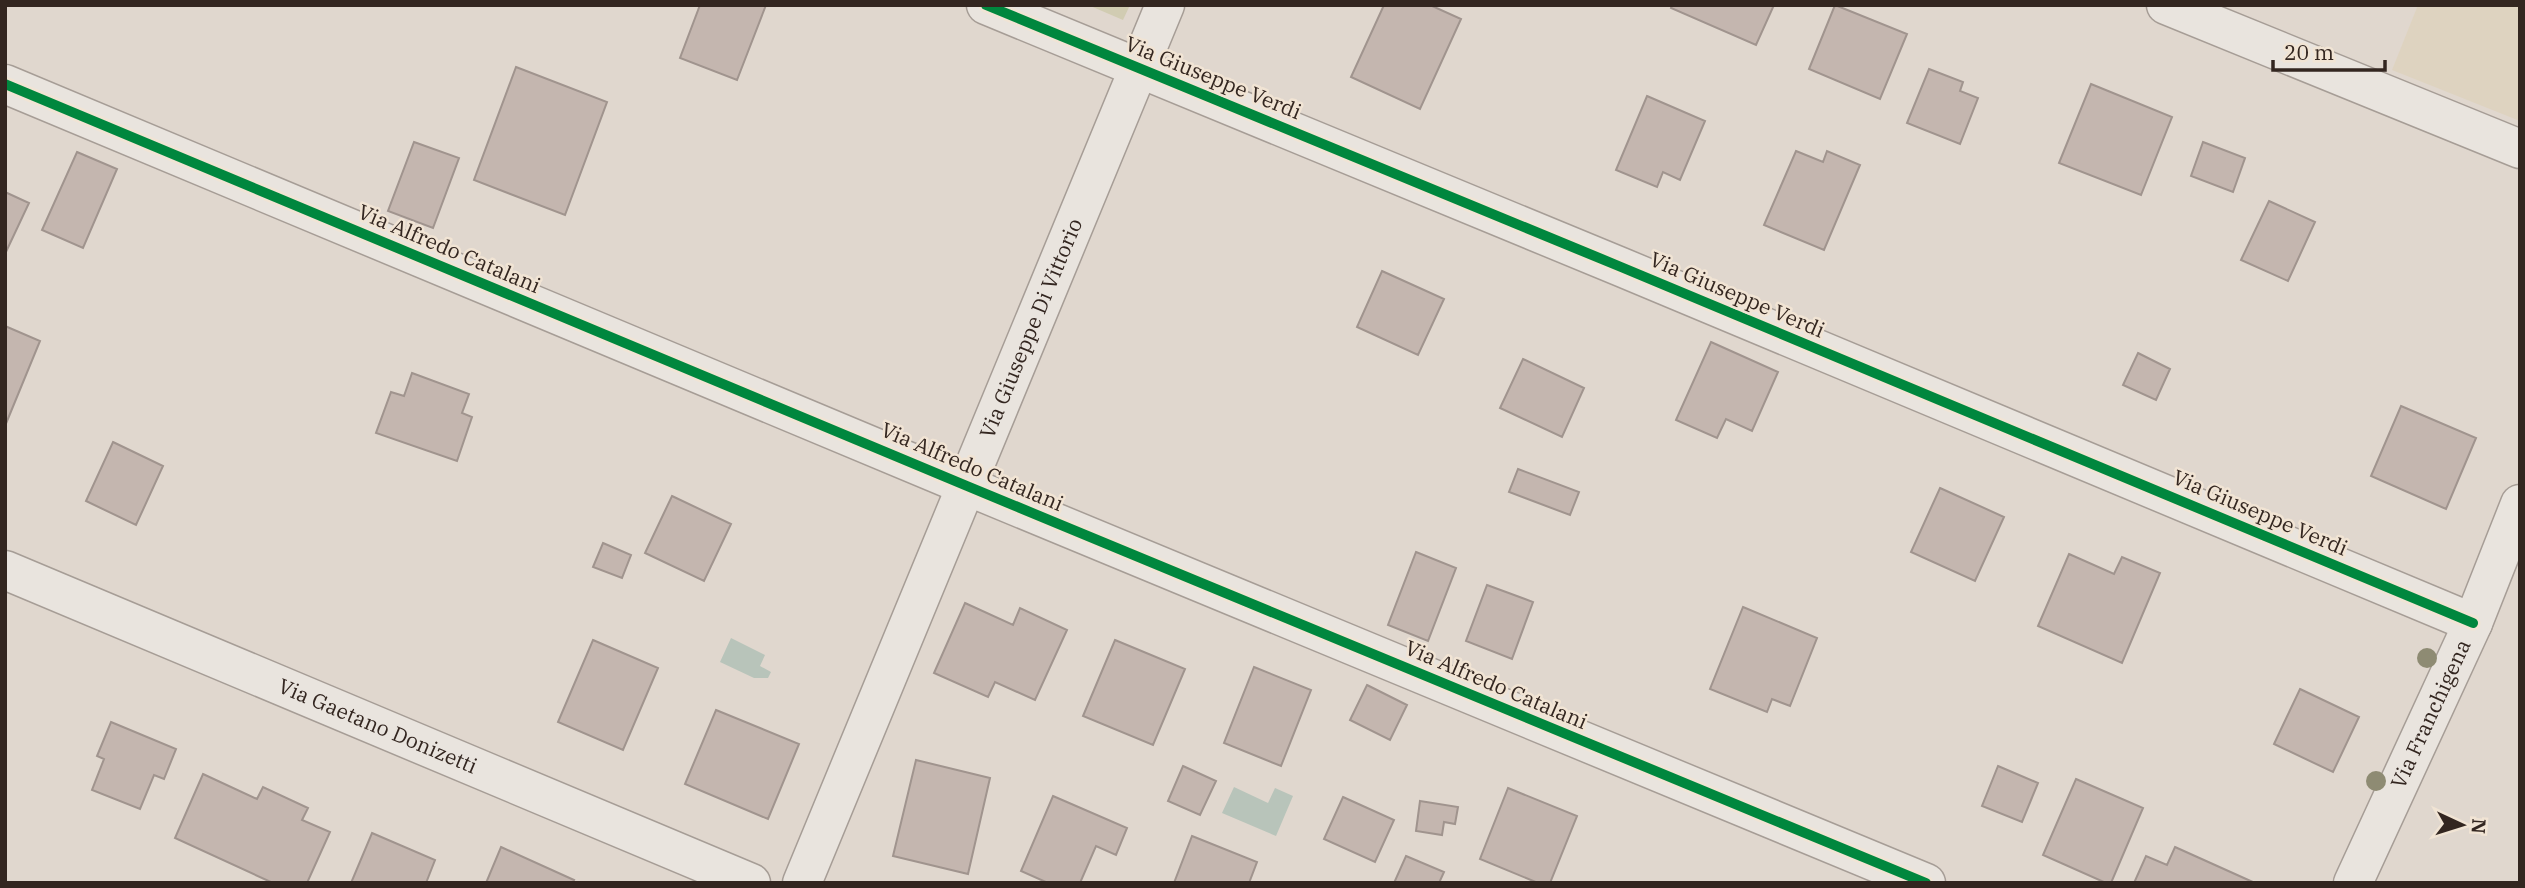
<svg xmlns="http://www.w3.org/2000/svg" width="2525" height="888" font-family="'IBM Plex Serif',serif">
	<style>
		.farmland { fill: #ded3c0 }
		.green { fill: #d1ccb2 }
		.water { fill: #b8c4ba }
		.building { fill: #c4b6af; stroke: #a0948e; stroke-width: 2 }
		.lines { fill: none; stroke-linecap: round; stroke-linejoin: round }
		.minor-casing { stroke: #a69d96; stroke-width: 41 }
		.minor { stroke: #e9e4de; stroke-width: 38 }
		.cycleway-casing { stroke: #f1e4d4; stroke-width: 15 }
		.cycleway { stroke: #00873e; stroke-width: 10 }
		.tree { fill: #8e8b73 }
		.labels { text-anchor: middle; stroke-width: 5; stroke-linejoin: round; paint-order: stroke }
		.street-label { font-size: 21px; fill: #332620; stroke: #f1e4d4 }
	</style>
	<rect width="100%" height="100%" fill="#e0d7ce"/>
	<path class="farmland" d="M2418 5H2520V121L2392 70Z"/>
	<path class="green" d="M1088 5H1130L1123 20Z"/>
	<path class="water" d="M731 638 765 655 760 666 771 672 768 678H754L720 662Z
		M1234 787 1268 803 1275 788 1293 796 1276 836 1222 813Z"/>
	<path class="building" d="M700 5H766L737 80 680 58Z
		M1384 5H1430L1461 19 1420 109 1351 77Z
		M1672 5H1774L1756 45 1671 8Z
		M1835 5 1907 34 1880 99 1809 69Z
		M516 67 607 102 565 215 474 180Z
		M1929 69 1963 82 1960 91 1978 98 1960 144 1907 123Z
		M2091 84 2172 117 2141 195 2059 163Z
		M1647 96 1705 121 1680 180 1663 172 1657 187 1616 170Z
		M414 142 459 158 433 228 388 211Z
		M2203 142 2245 158 2233 192 2191 176Z
		M1796 151 1823 162 1827 151 1860 165 1824 250 1764 225Z
		M77 152 117 169 83 248 42 230Z
		M5 192 29 203 5 254Z
		M2269 201 2315 222 2288 281 2241 260Z
		M1382 271 1444 299 1418 355 1357 327Z
		M5 326 40 341 5 426Z
		M1711 342 1778 372 1752 431 1726 419 1717 438 1676 420Z
		M2138 353 2170 369 2156 400 2123 385Z
		M1523 359 1584 388 1562 437 1500 408Z
		M412 373 469 394 462 413 472 417 457 461 376 433 391 392 404 396Z
		M2401 406 2476 438 2446 509 2371 476Z
		M113 442 163 466 136 525 86 501Z
		M1518 469 1579 492 1570 515 1509 492Z
		M1940 488 2004 517 1975 581 1911 552Z
		M672 496 731 524 704 581 645 553Z
		M603 543 631 555 622 578 593 567Z
		M1416 552 1456 568 1428 641 1388 625Z
		M2069 554 2114 574 2122 557 2160 573 2122 663 2038 626Z
		M1487 585 1533 602 1512 659 1466 641Z
		M965 603 1013 625 1020 608 1067 630 1035 700 995 682 988 697 934 673Z
		M1743 607 1817 638 1790 706 1772 699 1767 712 1710 689Z
		M593 640 658 668 623 750 558 722Z
		M1115 640 1185 669 1153 745 1083 716Z
		M1254 667 1311 690 1281 766 1224 743Z
		M1367 685 1407 705 1390 740 1350 720Z
		M2300 689 2359 717 2333 772 2274 744Z
		M716 710 799 744 768 819 685 784Z
		M111 722 176 749 164 779 154 775 140 809 92 790 104 759 97 756Z
		M916 760 990 778 968 874 893 856Z
		M1183 766 1216 781 1200 815 1168 801Z
		M1998 766 2038 783 2022 822 1982 806Z
		M203 774 257 799 263 787 308 808 302 820 330 832 307 883H273L175 838Z
		M2076 779 2143 808 2111 883H2106L2043 855Z
		M1508 788 1577 816 1550 883H1538L1480 859Z
		M1053 796 1127 828 1116 855 1096 846 1080 883H1048L1021 871Z
		M1343 797 1394 820 1375 862 1324 839Z
		M1420 801 1458 807 1455 824 1444 822 1442 835 1416 831Z
		M372 833 435 860 426 883H351Z
		M1192 836 1257 862 1249 883H1174Z
		M501 847 574 880 572 883H486Z
		M2175 847 2255 883H2134L2146 856 2167 865Z
		M1406 856 1444 872 1439 883H1394Z"/>
	<g class="lines">
		<defs>
			<g id="minor">
				<path d="M986 5 1621 267 2473 623"/>
				<path d="M2166 5 2520 149"/>
				<path d="M5 84 967 486 1926 883"/>
				<path id="s1" d="M5 570 751 883"/>
				<path id="s2" d="M802 883 1165 5"/>
				<path id="s3" d="M2353 883 2473 623 2520 504"/>
			</g>
		</defs>
		<use href="#minor" class="minor-casing"/>
		<use href="#minor" class="minor"/>
		<defs>
			<path id="cycleway" d="M986 5 1621 267 2473 623
				M5 84 967 486 1926 883"/>
		</defs>
		<use href="#cycleway" class="cycleway-casing"/>
		<use href="#cycleway" class="cycleway"/>
	</g>
	<g class="tree">
		<circle cx="2427" cy="658" r="10"/>
		<circle cx="2376" cy="781" r="10"/>
	</g>
	<g class="labels">
		<g class="street-label">
			<text transform="translate(1213 78) rotate(22)" y="7">Via Giuseppe Verdi</text>
			<text transform="translate(449 249) rotate(23)" y="7">Via Alfredo Catalani</text>
			<text transform="translate(1737 295) rotate(23)" y="7">Via Giuseppe Verdi</text>
			<text dy="7" stroke="none"><textPath href="#s2" startOffset="600">Via Giuseppe Di Vittorio</textPath></text>
			<text transform="translate(972 467) rotate(23)" y="7">Via Alfredo Catalani</text>
			<text transform="translate(2260 513) rotate(23)" y="7">Via Giuseppe Verdi</text>
			<text transform="translate(1496 685) rotate(23)" y="7">Via Alfredo Catalani</text>
			<text dy="7" stroke="none"><textPath href="#s3" startOffset="186">Via Franchigena</textPath></text>
			<text dy="7" stroke="none"><textPath href="#s1" startOffset="404">Via Gaetano Donizetti</textPath></text>
		</g>
	</g>
	<rect width="2525" height="888" fill="none" stroke="#332620" stroke-width="14"/>
	<g transform="translate(2462 825) rotate(94)" stroke="#f1e4d4" stroke-width="5" paint-order="stroke">
	<path d="M0-5L12 26L0 18L-12 26Z" fill="#332620"/>
	<text y="-10" font-size="19" font-weight="bold" text-anchor="middle" fill="#332620">N</text>
	</g>
	<path d="M2273 60v10h112v-10" fill="none" stroke="#332620" stroke-width="3.5"/>
	<text x="2284" y="60" font-size="21" fill="#332620" stroke="#f1e4d4" stroke-width="5" paint-order="stroke">20 m</text>
</svg>
